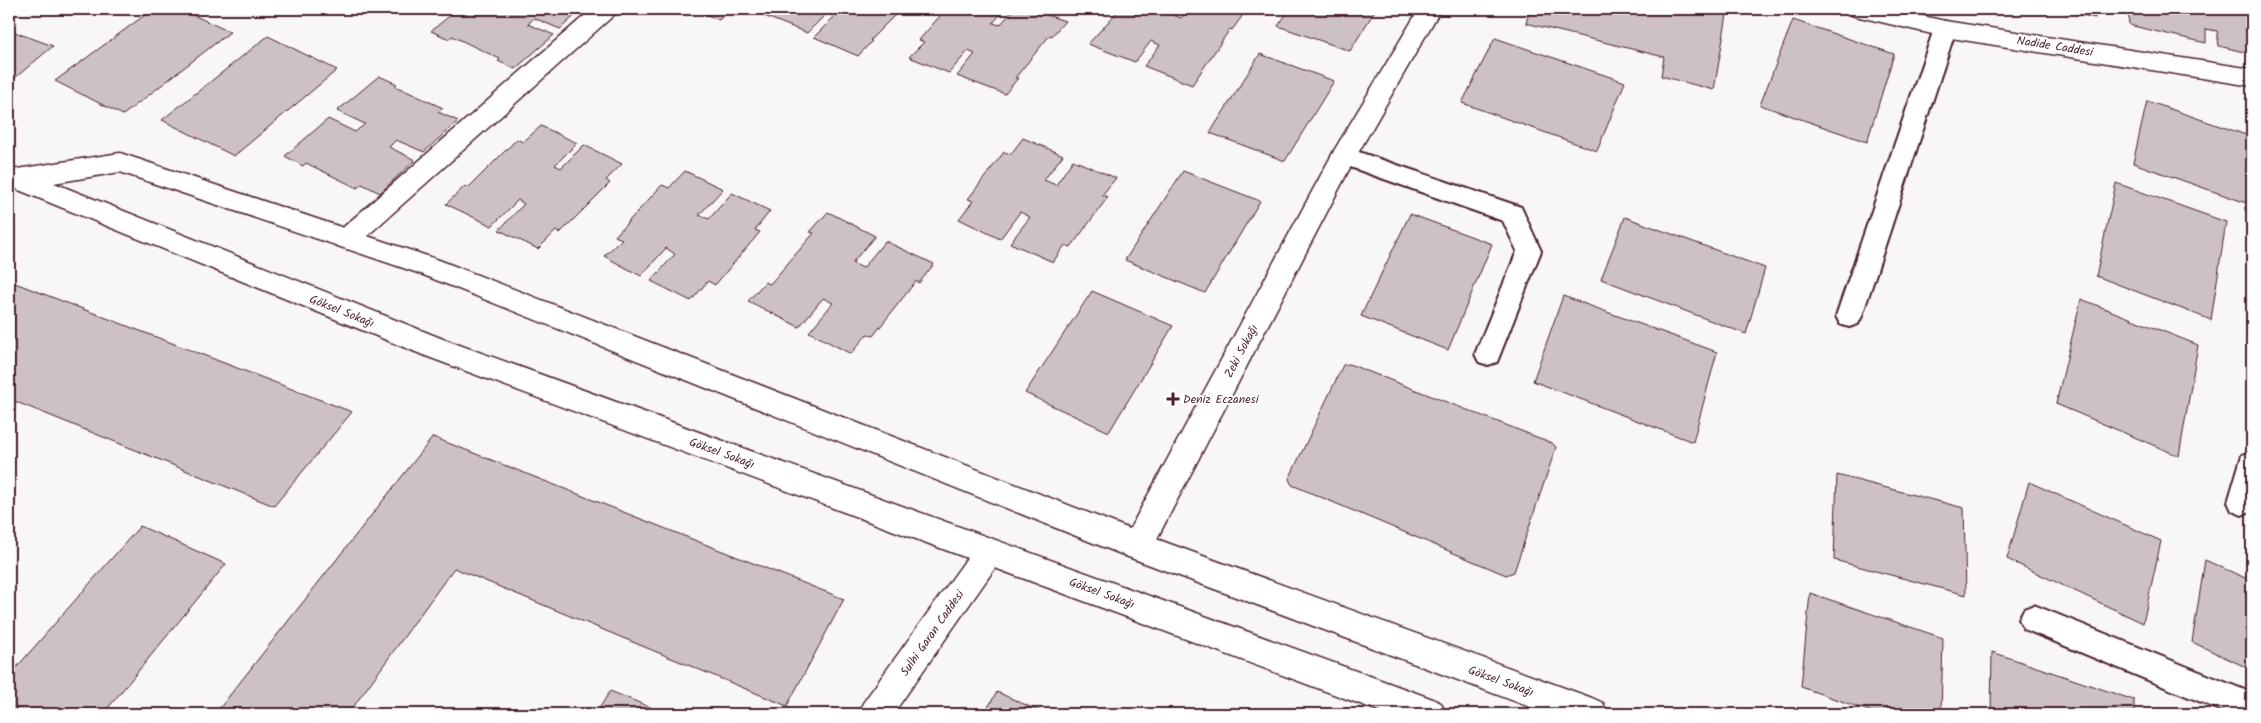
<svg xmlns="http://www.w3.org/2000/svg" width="2261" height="723" font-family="Kalam,sans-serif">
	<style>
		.building { fill: #cdc1c4; stroke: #4a1f2b }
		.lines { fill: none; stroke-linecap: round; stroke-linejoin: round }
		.service-casing { stroke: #4a1f2b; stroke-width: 4 }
		.minor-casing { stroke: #4a1f2b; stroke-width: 3 }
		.tertiary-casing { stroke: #4a1f2b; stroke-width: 3 }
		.secondary-casing { stroke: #4a1f2b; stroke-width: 3 }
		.service { fill: #fff; fill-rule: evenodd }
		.minor { fill: #fff; fill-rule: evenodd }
		.tertiary { fill: #fff; fill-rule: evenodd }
		.secondary { fill: #fff; fill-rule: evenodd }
		.poi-dot { fill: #4a1f2b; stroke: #fff; stroke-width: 2 }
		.labels { text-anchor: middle; stroke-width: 4; stroke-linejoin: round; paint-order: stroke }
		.street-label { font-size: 12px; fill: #4a1f2b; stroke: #fff }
		.poi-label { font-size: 12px; fill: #4a1f2b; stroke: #fff; text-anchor: start }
	</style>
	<rect width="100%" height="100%" fill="#f8f6f7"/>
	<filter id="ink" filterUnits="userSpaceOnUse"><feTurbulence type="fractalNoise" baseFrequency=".02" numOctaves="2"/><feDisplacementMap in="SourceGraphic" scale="10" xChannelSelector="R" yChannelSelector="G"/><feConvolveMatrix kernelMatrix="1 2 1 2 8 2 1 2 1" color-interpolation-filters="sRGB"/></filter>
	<g filter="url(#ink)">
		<path class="building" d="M153 9H180L230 32 123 115 55 81Z
			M458 9H582L560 29 534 18 528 24 554 35 515 69 498 61 500 59 452 36 449 39 431 31Z
			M693 9H730L719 20Z
			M771 9H901L870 40 872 41 858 56 814 37 835 16 827 13 807 33 764 16Z
			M946 9H1005L993 23 1000 25 1014 9H1029L1065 21 1052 36 1050 35 1015 78H1018L1005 94 957 76 975 54 968 51 949 73 909 57 924 42 919 40Z
			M1120 9H1176L1171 14 1181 18 1188 9H1226L1243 15 1232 30 1230 29 1192 85 1144 66 1160 45 1151 41 1135 62 1088 44Z
			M1290 9H1376L1350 51 1278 26Z
			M1530 9H1728L1714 90 1661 76 1664 57 1526 23Z
			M2054 9H2095V18Z
			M2128 9H2252V54L2219 46 2217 31 2206 29V43L2129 25Z
			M1793 20 1894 54 1867 142 1760 105Z
			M9 30 53 46 9 83Z
			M268 36 337 70 234 156 162 120Z
			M1495 38 1625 82 1597 151 1462 103Z
			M1260 54 1334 81 1285 161 1210 133Z
			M379 76 397 84 395 86 443 108 438 112 458 121 424 152 396 140 389 147 415 160 380 193 362 184 357 188 306 163 303 166 285 156 328 119 355 132 365 124 337 111Z
			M2147 101 2252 137V205L2133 163Z
			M541 126 577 143 555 165 561 168 584 145 622 164 606 180 610 183 560 233 556 231 538 249 499 230 524 204 518 200 492 226 446 204 465 186 468 188 517 139 523 142Z
			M1023 138 1063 155 1044 180 1056 185 1073 160 1116 178 1102 195 1108 197 1071 247 1065 245 1053 262 1010 243 1030 217 1020 212 1000 239 959 219 973 201 968 199 1004 152 1011 154Z
			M685 171 723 189 699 215 709 219 732 193 770 211 755 230 760 232 715 285 708 281 691 301 651 281 675 254 666 248 641 276 604 256 622 239 615 236 662 185 669 188Z
			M1183 171 1260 201 1205 293 1125 260Z
			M2116 183 2226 222 2211 320 2096 276Z
			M828 212 875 236 852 263 863 268 885 241 934 264 919 283 916 281 873 336 867 334 851 354 809 332 833 303 823 298 799 327 748 301 765 282 770 284 814 233 810 232Z
			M1410 214 1492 244 1448 350 1361 316Z
			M1625 217 1765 268 1746 334 1601 279Z
			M15 283 352 412 274 506 9 399V289Z
			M1092 291 1173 326 1109 432 1025 393Z
			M1563 296 1717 352 1693 442 1533 381Z
			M2081 299 2198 345 2179 456 2056 404Z
			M1349 364 1552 443 1556 447 1514 572 1506 575 1292 485 1289 479 1343 365Z
			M433 437 844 599 787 706 454 568 348 714H215Z
			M1837 475 1964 508 1966 595 1834 560Z
			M2029 482 2161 541 2143 623 2007 559Z
			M140 526 226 564 103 714H9V676Z
			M2205 560 2252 581V670L2192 642Z
			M1810 593 1943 638 1941 714H1878L1801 687Z
			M1992 652 2134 700V714H1991Z
			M610 691 667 714H596Z
			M997 692 1046 714H984Z"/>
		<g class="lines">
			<defs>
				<path id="service" d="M1945 21 1953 24 1956 29 1862 316 1858 324 1849 327 1840 324 1836 316 1934 29 1937 24Z
					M1344 147 1521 207 1541 251 1497 362 1488 365 1479 362 1475 354 1517 251 1503 221 1336 162 1332 156 1336 150Z
					M2252 452V510L2242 515 2232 511 2228 502 2242 455Z
					M2034 605 2252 693V714H2230L2024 629 2019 619 2024 609Z"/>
				<path id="minor" d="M592 9H617L614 15 356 246 347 249 338 246 334 239 338 232Z
					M1419 9H1441L1354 160 1148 556 1137 560 1126 556 1122 546 1126 536 1335 149Z"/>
				<path id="tertiary" d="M120 153 439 260 1140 533 1592 698 1603 703 1608 714H1549L1126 556 421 274 120 172 54 183 443 339 1430 698 1441 703 1446 714H1387L995 568 893 714H858L863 703 967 558 423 355 9 186V172L17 169Z"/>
				<path id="secondary" d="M1848 9H1892L1945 21 2252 69V86L1945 37 1851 15Z"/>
			</defs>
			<use href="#service" class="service-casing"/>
			<use href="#minor" class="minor-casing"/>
			<use href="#tertiary" class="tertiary-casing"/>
			<use href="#secondary" class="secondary-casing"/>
			<use href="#service" class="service"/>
			<use href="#minor" class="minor"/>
			<use href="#tertiary" class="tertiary"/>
			<use href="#secondary" class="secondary"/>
		</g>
	</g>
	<path class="poi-dot" d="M1170.5 391.5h5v5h5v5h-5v5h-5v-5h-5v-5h5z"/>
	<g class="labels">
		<g class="street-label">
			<text transform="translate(2055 46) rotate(9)" y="4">Nadide Caddesi</text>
			<text transform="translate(342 311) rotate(22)" y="4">Göksel Sokağı</text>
			<text transform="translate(1241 351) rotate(-62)" y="4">Zeki Sokağı</text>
			<text transform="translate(722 453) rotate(20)" y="4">Göksel Sokağı</text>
			<text transform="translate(1102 593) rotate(20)" y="4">Göksel Sokağı</text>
			<text transform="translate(932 633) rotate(-55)" y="4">Sulhi Garan Caddesi</text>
			<text transform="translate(1501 681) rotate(20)" y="4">Göksel Sokağı</text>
		</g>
		<g class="poi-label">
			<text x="1183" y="403">Deniz Eczanesi</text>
		</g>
	</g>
	<rect width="2261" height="723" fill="none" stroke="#fff" stroke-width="30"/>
	<rect x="15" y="15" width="2231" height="693" fill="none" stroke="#4a1f2b" stroke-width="2" filter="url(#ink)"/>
</svg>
